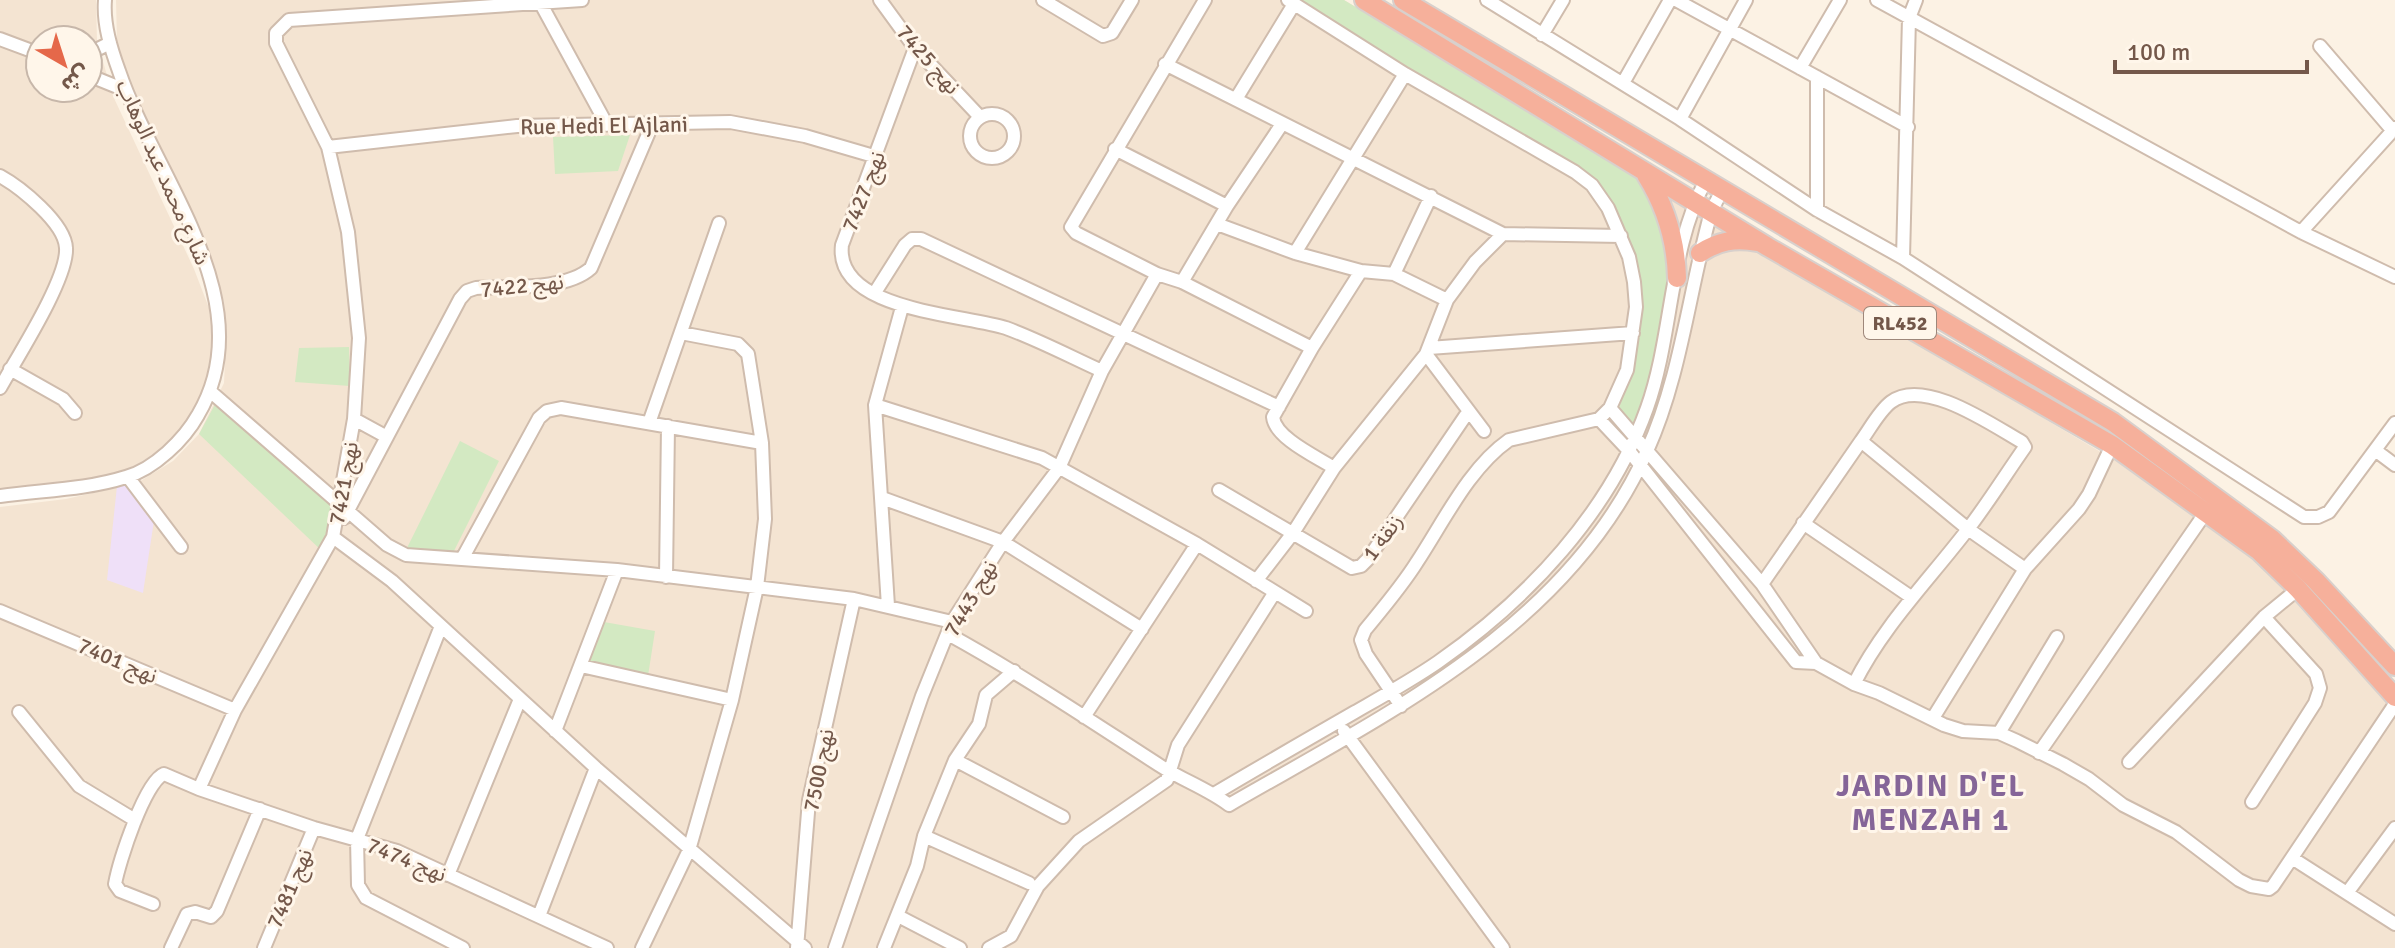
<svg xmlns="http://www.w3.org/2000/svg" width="2395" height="948" font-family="Signika,'Noto Sans Arabic',sans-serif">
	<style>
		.residential { fill: #f4e4d2; fill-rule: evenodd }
		.education { fill: #efe0f8 }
		.green { fill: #d3e9c2 }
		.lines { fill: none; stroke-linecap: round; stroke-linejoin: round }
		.minor-casing { stroke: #cfbcad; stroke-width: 16 }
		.highway-casing { stroke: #d8d0cc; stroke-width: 22 }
		.minor { stroke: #fff; stroke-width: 12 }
		.highway { stroke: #f6b09b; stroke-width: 18 }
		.labels { text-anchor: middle; stroke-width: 6; stroke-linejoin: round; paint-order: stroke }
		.shield { fill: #fff6ea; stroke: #9e877a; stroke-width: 2 }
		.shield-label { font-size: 20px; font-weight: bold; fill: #74584a }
		.street-label { font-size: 22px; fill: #74584a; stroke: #fff6ea }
		.district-label { font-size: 30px; font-weight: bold; letter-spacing: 2px; fill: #856598; stroke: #fff6ea }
	</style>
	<rect width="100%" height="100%" fill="#fcf2e4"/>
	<path class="residential" d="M0 0H96L97 41 113 96 194 269 209 308 213 340 207 384 189 419 163 449 125 471 65 483 0 490ZM40 40H88V88H40Z
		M116 0H1344L1701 216 2133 471 2253 556 2395 712V948H0V507L66 499 137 483 173 461 199 434 224 383 226 341 224 302 212 263 132 86 117 43Z"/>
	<path class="education" d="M132 484 155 514 143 593 107 580 117 486Z"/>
	<path class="green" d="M1299 0H1344L1640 177 1657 205 1672 279 1664 350 1637 431 1618 410 1632 372 1638 281 1634 254 1626 233 1591 179Z
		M630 135 618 171 555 174 553 137Z
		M349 347 350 386 295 382 299 348Z
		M219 397 337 501 323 552 199 434Z
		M460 441 499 461 451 557 405 552Z
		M604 622 655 631 648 676 589 663Z"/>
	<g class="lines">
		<defs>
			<path id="minor" d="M880 0 915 48 980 117
				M1043 0 1103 36 1112 33 1132 0
				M1205 0 1071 227 1076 233 1157 274 1182 282 1312 348
				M1288 0 1405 74 1575 172 1592 185 1608 208 1629 257 1634 282 1636 307 1627 370 1610 408 1599 419 1509 440C1469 468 1444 521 1417 562 1402 586 1383 608 1365 630L1361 640 1366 654 1401 706
				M1487 0 1680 119 1817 210 1903 258 2304 517H2318L2329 512 2395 423
				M1676 0 1908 127
				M1877 0 2301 232 2395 277
				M541 4 607 125
				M1542 35 1563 0
				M0 39 40 54
				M2320 46 2393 131
				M915 48 842 245C834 311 963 314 1006 328 1039 340 1071 357 1102 371
				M88 54 110 43
				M1165 64 1503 234 1621 236
				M1800 68 1840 0
				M88 75 125 90
				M1817 77V210
				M1623 83 1670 0
				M1236 99 1294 4
				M970 136a22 22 0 1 1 44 0a22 22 0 1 1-44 0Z
				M1680 119 1746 0
				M328 147 517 126 730 122 805 136 877 157
				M1115 149 1227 206
				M0 176C20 187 65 223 66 248 68 279 16 359 0 388
				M1217 224 1295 253 1361 271 1394 274 1447 300
				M2301 232 2395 128
				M1295 253 1405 74
				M1903 258 1909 18 1916 0
				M1394 274 1431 196
				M1182 282 1227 206 1282 124
				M874 294 905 245 912 239H921L1279 407
				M1429 348 1633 333
				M1426 354 1484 431
				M10 369 63 399 75 413
				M211 392 387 545 406 555 617 570 854 599 952 622
				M875 405 1042 458 1197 544 1306 611
				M1610 408 1762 584 1816 663
				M354 419 387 437
				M1599 419 1630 452 1796 662 1816 663 1854 684 1879 693 1944 725 1963 731 1999 733 2017 741 2063 764 2089 779 2123 805 2176 832 2239 880 2251 886 2269 889 2273 886 2395 704
				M649 423 719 223
				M2375 450 2395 465
				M1334 468C1317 457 1275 438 1273 417L1312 348 1361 271
				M128 477 181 547
				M1219 490 1352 568 1361 566 1368 559 1468 412
				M0 496C41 490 85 490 126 477 154 469 184 440 198 415 265 302 155 178 119 71 111 49 103 24 105 0
				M882 498 1003 542 1142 629
				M344 518 460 299 467 291 476 288C508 286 566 291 591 268L652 125
				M1803 523 1911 597
				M333 537 392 581 596 768 805 948
				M462 559 539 418 547 411 561 408 762 443
				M666 577 668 426
				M1256 581 1293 533 1334 468 1426 354 1447 300 1475 262 1503 234
				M1762 584 1861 441 1968 529 2025 569
				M888 606 875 405 902 307
				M0 611 235 710
				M441 626 357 839 358 885 366 898 463 948
				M948 634C1021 674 1089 720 1159 765 1182 780 1208 789 1229 805 1386 714 1569 627 1647 451 1681 376 1689 291 1711 212L1722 190
				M581 666 732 700
				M1854 684C1883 626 1929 580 1968 529 1988 503 2006 474 2025 447L2022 442C1992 425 1924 377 1891 402 1879 411 1870 429 1861 441
				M19 712 79 786 135 820
				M1084 717 1197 544
				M1933 718 2025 569 2079 509 2089 494 2112 445
				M555 731 617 570
				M1344 731 1503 948
				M1999 733 2057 637
				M2039 753 2206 512
				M955 760 1063 817
				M2129 762 2264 617 2298 589
				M199 789 235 710 333 537 354 419 359 338 348 232 328 147 276 43V33L289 20 582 0
				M1214 794C1261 766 1308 739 1355 712 1383 696 1412 680 1438 662 1528 599 1610 512 1647 408 1673 335 1669 248 1706 180
				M2252 802 2315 703 2320 688 2316 674 2264 617
				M924 836 1029 883
				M2292 858 2395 924
				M448 875 520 699
				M2347 893 2395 828
				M153 904 120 891 115 884C119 862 145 781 164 774L199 789 314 828 397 851 607 948
				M539 916 596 768
				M898 916 960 948
				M171 948 187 914 195 912 211 917 217 911 260 809
				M264 948 314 828
				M642 948 689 850 732 700 757 587 765 519 762 443 748 354 738 344 681 333
				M797 948 809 800 854 599
				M835 948 922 696 952 622 1003 542 1059 468 1102 371 1157 274
				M884 948 917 866 924 836 955 760 979 724 986 695 1014 671
				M989 948 1011 936 1038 886 1079 841 1167 780 1178 745 1275 592"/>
			<path id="highway" d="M1364 0 1768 247 2112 445 2259 551 2298 589 2395 697
				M1403 0 2113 422 2272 539 2316 581 2395 666
				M1646 175C1666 207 1676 240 1677 278
				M1700 253C1718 241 1735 238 1757 242"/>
		</defs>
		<use href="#minor" class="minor-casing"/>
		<use href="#highway" class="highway-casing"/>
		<use href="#minor" class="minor"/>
		<use href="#highway" class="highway"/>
	</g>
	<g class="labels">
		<rect class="shield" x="1864" y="307" width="72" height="32" rx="6"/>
		<g class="shield-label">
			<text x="1900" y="330">RL452</text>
		</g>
		<g class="street-label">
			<text transform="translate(929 59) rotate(49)" y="8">نهج 7425</text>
			<text transform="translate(604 125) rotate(-1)" y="8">Rue Hedi El Ajlani</text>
			<text transform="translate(164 172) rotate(66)" y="8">شارع محمد عبد الوهاب</text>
			<text transform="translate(863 191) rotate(-69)" y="8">نهج 7427</text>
			<text transform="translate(522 285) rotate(-6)" y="8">نهج 7422</text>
			<text transform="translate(343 483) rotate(-80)" y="8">نهج 7421</text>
			<text transform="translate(1382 537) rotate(-54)" y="8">زنقة 1</text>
			<text transform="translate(970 598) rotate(-60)" y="8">نهج 7443</text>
			<text transform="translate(118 660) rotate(23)" y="8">نهج 7401</text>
			<text transform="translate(818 770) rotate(-79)" y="8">نهج 7500</text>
			<text transform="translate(407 859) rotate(22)" y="8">نهج 7474</text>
			<text transform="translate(289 888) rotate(-67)" y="8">نهج 7481</text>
		</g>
		<g class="district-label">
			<text x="1931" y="796">JARDIN D'EL<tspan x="1931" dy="34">MENZAH 1</tspan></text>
		</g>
	</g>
	<g transform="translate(64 64) rotate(141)"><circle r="38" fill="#fff6ea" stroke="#c7b7aa" stroke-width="2"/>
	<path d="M0-6L14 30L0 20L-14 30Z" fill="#e5684a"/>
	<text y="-12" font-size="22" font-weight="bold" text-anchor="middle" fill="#74584a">ش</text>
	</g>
	<path d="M2115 60v12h192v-12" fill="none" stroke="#74584a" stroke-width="4"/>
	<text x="2127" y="60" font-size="24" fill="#74584a" stroke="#fff6ea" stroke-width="6" paint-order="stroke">100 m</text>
</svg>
